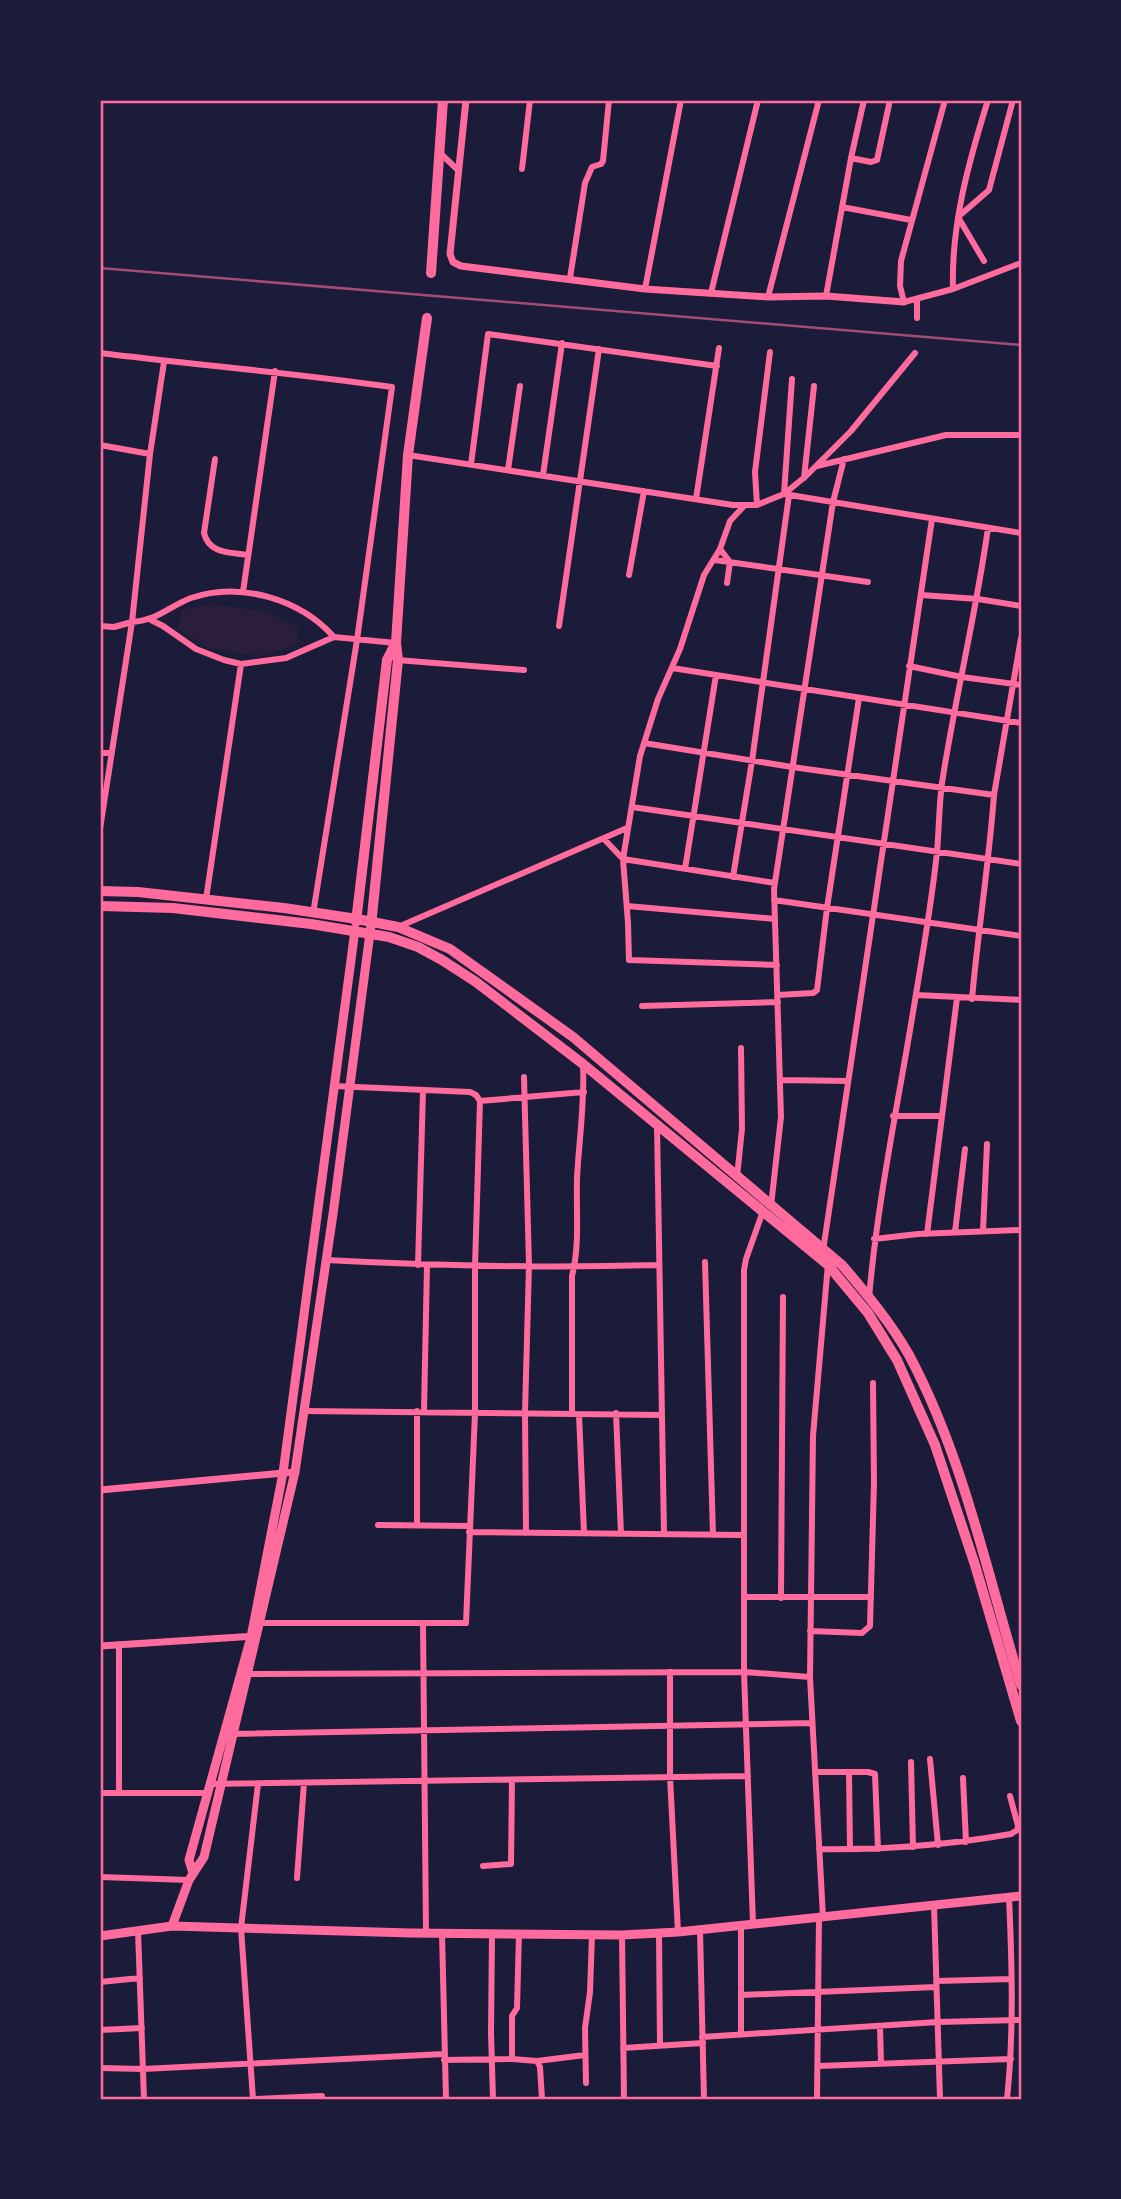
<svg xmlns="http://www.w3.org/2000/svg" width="1121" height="2199" font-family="'Space Grotesk',sans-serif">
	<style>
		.green { fill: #2a1e3b }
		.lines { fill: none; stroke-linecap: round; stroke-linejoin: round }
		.minor { stroke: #ff6b9d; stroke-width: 6 }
		.tertiary { stroke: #ff6b9d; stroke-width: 7 }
		.secondary { stroke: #ff6b9d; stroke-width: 9 }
		.primary { stroke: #ff6b9d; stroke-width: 10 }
		.rail { stroke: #a44b75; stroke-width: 2.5 }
		.neatline { fill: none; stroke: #ff6b9d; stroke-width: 2.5 }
	</style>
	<rect width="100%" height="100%" fill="#1b1b3a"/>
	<path class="green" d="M210 604 264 611 299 628 296 646 259 656 209 648 178 629 181 610Z"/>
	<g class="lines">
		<path class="minor" d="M945 100 901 261 900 286 904 302 953 289 1021 263
			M440 153 459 171
			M851 158 871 162 877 160 890 100
			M522 169 530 100
			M842 207 911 220
			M984 261 958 217 989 190 1013 100
			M570 278 585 183 592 167 601 164 603 161 609 100
			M645 289 681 100
			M953 289C951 224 969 161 988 100
			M711 293 758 100
			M826 296 851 158 864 100
			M768 297 819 100
			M917 299V318
			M100 353C197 365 295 373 392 387L357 640 313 914
			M792 379 784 494 1021 533
			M100 445 150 454
			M408 455 733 505H757L769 500 784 494 806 476 851 431 915 353
			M215 459 204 533C209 554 230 552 248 555
			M471 464 488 334 717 366
			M817 466 946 435H1021
			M508 470 520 386
			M543 475 562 343
			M804 478 814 386
			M696 499 719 348
			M757 505 755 472 770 352
			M744 506 730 521 720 549 704 575 680 649 658 699 640 756 623 859 628 923 629 960 777 965
			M720 549 730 562 727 583
			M715 560 868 582
			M629 575 644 491
			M243 592 275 371
			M921 595 978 599 1021 606
			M151 620 163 626 196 649 224 660 241 664 286 658 334 637 396 643
			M100 626 114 627 132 622 150 454 164 362
			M559 626 599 349
			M397 660 524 670
			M909 666 962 677 1021 685
			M672 668 1021 723
			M644 743 792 767 994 795 1021 638
			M100 753H112
			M632 807 1021 864
			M100 829 132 622C158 620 168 607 191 598 240 581 300 599 334 637
			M604 839 623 859 775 883
			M685 869 716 675
			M733 877 752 761 789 495
			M206 899 241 664
			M774 900 1021 936
			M627 906 775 919
			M398 927 627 828
			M778 995 813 993 817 990 827 908 859 698
			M916 995 1021 1000
			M972 999C978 931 989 863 994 795
			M642 1006 778 1002
			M524 1077 529 1265 525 1412 526 1533
			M780 1080 848 1081
			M480 1101 584 1092
			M893 1116H942
			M657 1125 664 1534
			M737 1177 742 1129 741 1048
			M771 1206 781 1117 774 889 833 502 844 459
			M983 1231 987 1144
			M955 1232 965 1149
			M927 1234 957 998
			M874 1239 918 1234 1021 1230
			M823 1251 932 519
			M326 1260C436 1266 547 1268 657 1265
			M705 1262 713 1535
			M418 1265 423 1091
			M869 1298C878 1195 900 1095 916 994 924 947 932 899 937 852 939 829 939 806 942 783 955 698 976 614 988 528
			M304 1411 662 1415
			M424 1411 427 1266
			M616 1413 621 1534
			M572 1414V1276C580 1244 576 1211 577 1178 579 1140 585 1102 583 1064
			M579 1414 584 1533
			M378 1525 469 1526
			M417 1525V1411
			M469 1532 744 1535
			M744 1597H871
			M781 1598 783 1297
			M255 1623H466L475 1413V1266L480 1101 476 1095 470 1092 334 1086
			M423 1623 426 1933
			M810 1631 862 1633 870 1626 874 1483 873 1383
			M670 1672V1777L678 1932
			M245 1674 744 1672 810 1677
			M233 1734 812 1723
			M930 1759 938 1845
			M911 1762 913 1847
			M815 1772H868L875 1774 878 1849
			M849 1772 850 1849
			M963 1778 966 1842
			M210 1784 748 1776
			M100 1793H208
			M119 1793V1645
			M819 1849C884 1850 948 1845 1011 1834L1017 1830 1018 1826 1010 1796
			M483 1866 511 1864 512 1780
			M100 1877 189 1880
			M297 1878 304 1783
			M934 1905 940 2099
			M823 1917 810 1677 813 1436 828 1264
			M753 1924 744 1672V1270L746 1259 763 1211
			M138 1930 144 2099
			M700 1930 704 2099
			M442 1933 446 2099
			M659 1933 660 2045
			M492 1934 491 2033 493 2099
			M622 1935 624 2099
			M936 1981 1011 1979
			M100 1982 140 1978
			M741 1995 936 1987
			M880 2026 881 2063
			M100 2030 142 2028
			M741 2035V1925
			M702 2037 938 2022 1021 2020
			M623 2048 703 2043
			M512 2059V2016L517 2008 519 1934
			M444 2060 512 2059 537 2061 540 2067 542 2099
			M537 2061 585 2055
			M818 2066 1011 2059
			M100 2068 143 2069 444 2054
			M586 2083 585 2028 590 1992 592 1935
			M253 2099 241 1928 258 1784
			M256 2099 322 2096
			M817 2099 819 1918
			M1007 2099C1014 2033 1012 1964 1009 1897"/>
		<path class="tertiary" d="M466 100 450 254 453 262 461 266 645 289 768 297 826 296 904 302
			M100 1490 295 1472
			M100 1646 256 1636"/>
		<path class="secondary" d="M193 1873 189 1860 251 1637 283 1473 355 930
			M172 1926 189 1880 204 1857 295 1472 333 1214 370 933
			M100 1936 172 1926 411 1933 622 1935 678 1932 1021 1896"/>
		<path class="primary" d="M431 273 443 100
			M100 891 138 892 284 908 357 919 398 927 450 949 573 1037 842 1265C866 1293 891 1323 909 1355 964 1458 987 1574 1021 1685
			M100 906 173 908 311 924 389 937 418 947 442 960 476 982 583 1064 828 1265 868 1313 897 1360 935 1445 975 1565 1021 1721
			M356 922 387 660 395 644
			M371 926 398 660 396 643 408 455 427 318"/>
		<path class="rail" d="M100 268 1021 345"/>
	</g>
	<rect width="1121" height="2199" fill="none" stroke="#1b1b3a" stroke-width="203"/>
	<rect x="102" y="102" width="918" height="1996" class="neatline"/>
</svg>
